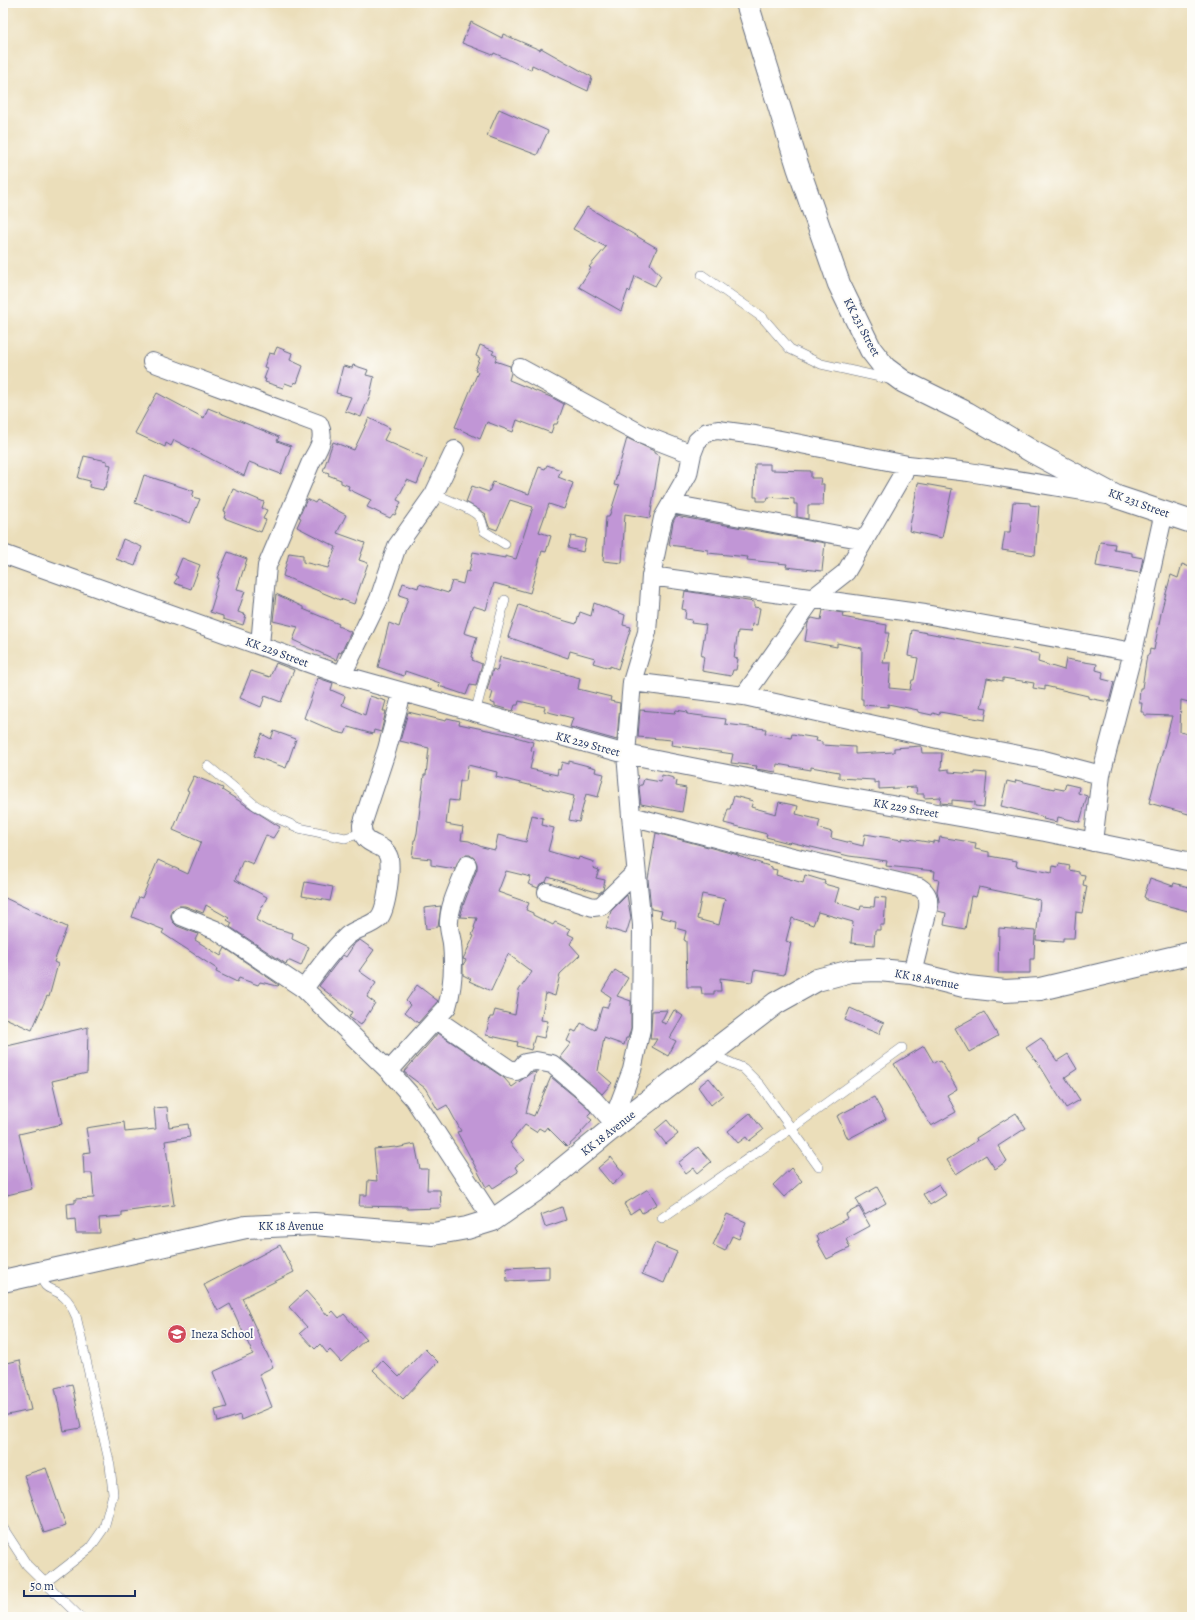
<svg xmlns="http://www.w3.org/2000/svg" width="1195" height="1620" font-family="Alegreya,serif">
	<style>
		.building { fill: #c196d6; fill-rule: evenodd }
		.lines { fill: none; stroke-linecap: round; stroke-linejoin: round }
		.lane-casing { stroke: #646c7e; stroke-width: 10 }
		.street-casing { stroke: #646c7e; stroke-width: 20 }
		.secondary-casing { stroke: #646c7e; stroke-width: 24 }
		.lane { stroke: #fff; stroke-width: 9 }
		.street { stroke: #fff; stroke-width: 18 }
		.secondary { stroke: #fff; stroke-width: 22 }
		.labels { text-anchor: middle; stroke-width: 4; stroke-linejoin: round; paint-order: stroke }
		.street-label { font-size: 12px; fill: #1b2f5e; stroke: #fdfcf7 }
		.poi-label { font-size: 12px; fill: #1b2f5e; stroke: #fdfcf7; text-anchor: start }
	</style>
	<rect width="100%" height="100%" fill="#fdfcf7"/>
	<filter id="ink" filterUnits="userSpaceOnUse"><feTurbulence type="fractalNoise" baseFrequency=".025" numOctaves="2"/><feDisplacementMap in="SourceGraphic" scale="8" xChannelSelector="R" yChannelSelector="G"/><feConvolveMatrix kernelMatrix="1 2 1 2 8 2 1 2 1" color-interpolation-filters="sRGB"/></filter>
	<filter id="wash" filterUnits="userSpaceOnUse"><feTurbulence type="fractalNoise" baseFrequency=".012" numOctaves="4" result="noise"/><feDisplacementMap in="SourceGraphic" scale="16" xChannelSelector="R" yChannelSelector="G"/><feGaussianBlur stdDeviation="0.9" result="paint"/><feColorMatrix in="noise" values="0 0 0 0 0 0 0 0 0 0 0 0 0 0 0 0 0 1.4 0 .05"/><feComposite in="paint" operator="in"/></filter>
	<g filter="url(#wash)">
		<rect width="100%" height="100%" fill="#ebdeba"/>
		<g id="blocks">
			<path class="building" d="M471 22 502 38 503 34 540 50 541 48 592 77 588 91 532 65 531 70 494 53 493 55 462 43Z
				M499 109 548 131 537 155 487 136Z
				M587 207 657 248 650 264 661 276 655 286 635 276 630 292 628 290 621 311 579 287 591 268 589 267 606 247 573 229Z
				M480 345 494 351 492 354 497 356 495 361 510 366 511 373 509 380 553 398 564 404 557 424H554L551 433 517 420 513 432 487 422 480 439 455 427 478 372 475 370 480 358 476 356Z
				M277 347 292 353 290 360 303 366 297 383 294 382 293 386 285 383 283 388 265 382 266 379H264L268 368 264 367 269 353 274 354Z
				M353 365 368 370 366 375 374 377 370 395 361 417 345 411 351 397 336 393 343 366 352 368Z
				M157 393 204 418 208 408 279 437 277 441 291 446 281 474 249 462 244 476 174 440 171 446 166 443 165 447 135 433Z
				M369 418 390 428 384 440 427 459 417 484 407 480 397 500 401 502 395 515 393 514 390 518 367 507 371 500 348 489 349 486 341 483V480L328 475 329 473 323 471 333 442 354 450Z
				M627 438 654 451V453L660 456 650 518 625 514 622 563 603 561 606 517H609L619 486 614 485Z
				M84 456 107 461V464L111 465 106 487H104L103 490 89 487 90 481 78 478Z
				M755 464H770V470L811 471V478H821L820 484H824L823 505H808V519L797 517V504H794V499L768 497 767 501H757V497H754Z
				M547 465 561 470 558 477 573 483 564 509 549 504 539 532 551 536 546 552 542 551 530 593 494 583 486 610 473 606 471 610 464 633 477 637 471 657 473 658 472 660 482 664 476 686 470 685 466 695 439 686 440 683 405 671 404 676 378 667 389 623 399 627 408 598 399 595 403 583 418 588 419 584 448 593 452 581 463 584 466 571 469 572 473 552 505 558V556L516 559 533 507 510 500 497 530 489 527 485 515 486 514 466 502 472 486 489 492 493 482 529 494 539 467 545 469Z
				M144 475 194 491 192 497 200 499 190 523 135 503Z
				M918 483 952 489 942 538 909 531Z
				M233 489 264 502 262 508 267 510 263 519 266 520 261 532 224 518 226 512 224 511Z
				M307 499 315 503 317 500 346 515 337 533 365 543 359 560 368 563 354 604 340 599V600L283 576 289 553 303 555V562L328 568 336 547 297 527 301 518 299 517Z
				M1013 502 1030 503V505L1039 506 1035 555 1002 550 1005 532H1010Z
				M676 516 825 543 822 571 786 567 787 564 747 560 748 557 708 553V550L669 545 673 522Z
				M571 536 586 539 583 552 568 548Z
				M123 539 142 547 135 566 116 559Z
				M1100 542 1115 544 1114 550 1132 553V556L1143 558 1140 573 1096 566Z
				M228 552 247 559 237 589 245 591 238 612 246 615 243 625 223 619V616L210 612 215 596 214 595 219 578H217Z
				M182 558 200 565 191 589 174 583 178 577 175 575Z
				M1182 564 1192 568V703L1181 700 1180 732 1192 735V815L1149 803 1172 716 1144 715V712H1141L1142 703H1139L1140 688H1142L1147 655H1149L1150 649 1154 650 1162 608 1171 575 1178 578Z
				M685 591 754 602V607L760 608 757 625 752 624 751 632 738 631 734 658 738 659 736 670H733L731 676 702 671 704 656H701L706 625 691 623 692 620 685 619 686 610 682 609Z
				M276 594 303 607V609L339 624 338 626 351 632 341 653 339 652 336 660 293 640 298 627 273 621Z
				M594 603 625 615 623 625 631 627 618 669 610 666V668L593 663 595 658 570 651 568 658 508 637 519 605 548 615V616L576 624 580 612 591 616Z
				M823 610 843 613 842 617 887 625 886 633H889L883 663H891L889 688 910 690 912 680H914L918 658 908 656 912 630 1039 654 1038 662 1064 670 1066 659 1097 664 1096 670 1103 672 1102 679 1114 682 1109 702 1088 698V696L1045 686V690L1033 688 1034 683 1003 678V681L987 678 981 707 987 708 985 720 940 712 939 715 933 713 932 715 918 712V710L888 704V707L863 705V699H861L862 648 837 643V647L805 641 808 623 812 618 821 620Z
				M500 657 565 673V674L580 678 578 689 611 697 610 701 620 703 617 740 570 727 573 718 544 711 545 707 519 701 518 705H515L513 711 495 706V704L490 702 493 692 487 690 493 669 497 671Z
				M276 663 294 670 281 702 265 696 261 707 240 698 251 671 270 677Z
				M318 678 333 683 331 690 345 696 342 705 365 715 370 696 386 701 383 711H386L381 732 374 730 373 734 348 727 345 734 336 732 304 718Z
				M640 710 675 713 676 710 688 712 687 714 726 719 725 724 766 729 765 733 791 738 792 734 817 738 816 741 822 742V745L855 747V754L894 752V748L921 746 922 753H942L941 770 949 769V772L975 774V772L987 773 984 807 975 806V802L952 800V804L940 803 941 797 924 798V794H917L916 787 879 789V782L874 783V780L839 778V772L811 767V770L777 764 776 772 756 769 757 766 731 763 733 754 671 745 672 740 638 737Z
				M408 712 446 721 447 718 460 721 459 724 516 736V737L533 742 531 750 534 751 530 769 557 775 558 769 560 770 562 762 569 764V761L596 768 595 772 604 774 598 797 586 794 579 822 569 820 574 796 496 777 497 772 468 765 466 781H460L458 801 449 800 446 824 463 827 461 840 469 841 482 847 495 850 498 835 526 842 532 815 543 818 542 825 554 828 548 851 578 860 579 857 594 862 593 868 599 870 596 878 605 880 603 890 599 893 548 877 546 882 540 884 538 888 528 884 531 877 506 871 498 892 529 903 526 910 533 913V915L553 925 555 922 570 929 568 934 574 937 570 944 580 955 560 974 555 996 546 993 541 1020 548 1021 544 1038 535 1036 531 1050 517 1046 518 1042 486 1035 490 1017H493L495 1010 515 1015 519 990 532 972 508 954 491 991 469 981 471 979 463 975V965L466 960 463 959 474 936 472 935 475 928H474L477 918 460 917 464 903 477 869V864L475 859 470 855H465L461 857 455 869 431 865V859L412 857 414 840H415L417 833 424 775H426L429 748 400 741Z
				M274 731 296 739 286 768 254 756 262 734 271 739Z
				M662 775 674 778V780L677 781 676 786 686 788 682 812 641 804 639 788 640 785H642L644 779 661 782Z
				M194 776 223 788 222 790 280 827 273 838 266 835 253 864 243 860 235 880 267 897 256 920 267 926 293 933 292 939 309 947 301 966 290 961H287L286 964 230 927 232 923 227 920 229 918 206 905 203 913 185 906H179L175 908 171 912V918L173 922 177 926 198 934 195 940 221 956 225 948 279 985 278 986 260 982 258 985 239 978 237 982 216 972 217 969 162 933 164 930 132 917 139 897 142 898 158 860 188 874 201 842 173 830 189 791 187 790Z
				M1016 780 1054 789V788L1064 790 1066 784 1079 787 1078 793 1087 796 1080 822 1058 817 1057 822 1043 819 1044 817 1001 806 1007 781 1015 783Z
				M734 796 753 801 751 807 776 814 779 802 798 806 796 814 820 820 818 828 832 832 831 838 863 846 865 834 902 840V838L934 843V841L939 842 940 837 976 843 975 849 989 852V856L1017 861 1016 866 1052 873 1053 866 1058 867 1059 864 1070 866 1069 870 1079 872V874L1085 875 1083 885 1087 886 1082 913 1076 912 1074 938H1063V942L1036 940 1040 900 979 887 976 897 971 896 965 929 944 925 946 913 938 911 939 901 937 891 939 880 934 879 935 871 886 866 887 861 849 856 790 842 789 843 766 837 767 834 724 823 728 809H730Z
				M656 833 738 855V856L772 867V869L777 870 776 875 803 883 805 875 825 881 824 884 839 888 835 902 860 910 861 906 874 907 875 897 886 898 884 925H880V930H875L874 945 851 943 853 922 818 912 813 925 792 918 786 941 791 943 784 975 754 970 752 982 720 978 721 991H714V994H702L701 987H687L686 941 684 940 686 931 675 928 676 921 660 917 662 911 651 909 648 879ZM702 894 725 899 719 925 697 919Z
				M1150 878 1173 886 1174 883 1192 888V896L1188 911 1146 900V898L1144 897Z
				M305 882 333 887 330 901 302 896Z
				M627 895 631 918 626 934 606 928 611 911Z
				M3 897 67 927 54 962 58 964 49 997 47 996 32 1030 3 1017Z
				M441 906 438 927 426 929 424 908Z
				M999 928 1035 931 1034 959H1030V973H998Z
				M360 940 374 950 359 971 376 983 367 997 375 1003 361 1025 349 1017 352 1012 319 986 343 955 346 957 355 943Z
				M615 970 628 978 617 996 631 1001V1028L628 1038H626L624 1045 604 1038 598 1071 612 1083 602 1094 560 1057 571 1043 567 1041 572 1030 576 1032 581 1023 595 1030 602 1007 607 1008 611 997 602 991Z
				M417 985 438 1001 418 1023 405 1012 410 1005 406 1001Z
				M850 1008 884 1023 879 1034 845 1020Z
				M667 1010 661 1022 666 1024 674 1010 683 1016 670 1038 676 1041 668 1056 652 1047 657 1039H650L651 1029 652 1011Z
				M984 1012 998 1036 969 1052 955 1028Z
				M88 1027 87 1073 52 1081 62 1124 19 1134 32 1189 3 1196V1047Z
				M438 1033 504 1078 512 1087 531 1073 536 1072 526 1113 534 1116 551 1077 586 1106 591 1112 587 1116 592 1120 581 1132 582 1133 567 1147 547 1127 544 1131 539 1128 536 1132 525 1125 510 1143 524 1160 515 1167 518 1172 493 1188 490 1184 486 1187 457 1132 461 1131 447 1105 438 1110 425 1088 404 1072Z
				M1041 1038 1057 1061 1068 1054 1077 1069 1065 1077 1080 1100 1066 1108 1042 1069 1026 1048Z
				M924 1046 934 1063 938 1060 939 1062 941 1061 957 1089 947 1095 956 1112 931 1126 894 1064Z
				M709 1078 723 1095 711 1105 698 1087Z
				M874 1097 886 1119 848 1139 837 1116Z
				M167 1107 169 1127 188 1124 190 1137 165 1141 174 1205 122 1212V1216L99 1218 100 1233H76L75 1219 68 1220 67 1204 75 1203V1199L94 1198 92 1173H84L83 1153 90 1152 86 1128 124 1122 125 1132 156 1129 154 1108Z
				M750 1113 763 1130 749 1141 746 1137 738 1143 728 1131Z
				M1016 1113 1026 1128 998 1146 1007 1161 995 1169 986 1155 956 1174 947 1160 977 1141 976 1138Z
				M667 1120 678 1134 666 1144 655 1130Z
				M415 1144 420 1169H428L427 1190H440L441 1208 407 1209V1207L359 1206 360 1195H367L368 1180 377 1181 374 1149 396 1147V1148Z
				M698 1147 711 1162 698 1173 694 1168 686 1174 678 1163Z
				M611 1157 624 1174 612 1185 598 1168Z
				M791 1168 802 1181 784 1197 773 1185Z
				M939 1184 946 1195 930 1205 923 1194Z
				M877 1187 886 1203 865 1215 856 1199Z
				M648 1189 657 1204 642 1213 639 1208 630 1214 624 1204Z
				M562 1207 566 1220 545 1227 541 1215Z
				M859 1207 870 1226 846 1239 850 1248 827 1259 817 1241 819 1240 817 1235 848 1218 846 1214Z
				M727 1214 746 1222 739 1239 732 1236 725 1251 713 1245Z
				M655 1243 677 1252 664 1283 642 1274Z
				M280 1245 294 1272 242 1298 273 1367 259 1374 272 1407 241 1420 240 1415 218 1422 215 1410 227 1407 213 1372 253 1354 230 1304 218 1311 204 1285Z
				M549 1266V1279L507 1281 506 1268Z
				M306 1291 328 1316 333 1311 339 1318 344 1314 366 1339 341 1362 330 1350 327 1353 320 1344 315 1349 300 1333 307 1327 289 1307Z
				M425 1349 438 1362 403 1399 373 1370 382 1360 399 1377Z
				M20 1360 31 1410 3 1416V1364Z
				M72 1384 81 1428 64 1431 55 1388Z
				M46 1468 66 1526 44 1533 24 1475Z"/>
		</g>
	</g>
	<g filter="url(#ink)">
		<use href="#blocks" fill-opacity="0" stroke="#646c7e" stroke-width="1"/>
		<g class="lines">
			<defs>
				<path id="lane" d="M702 275 763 318 790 349 821 364 889 379
					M434 494C444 498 475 510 480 518 482 521 483 527 484 531L505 544
					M475 713 505 600
					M208 766 255 805 279 819 299 828 345 838 362 833
					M711 1054 743 1068 760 1085 819 1167
					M662 1218 792 1128 902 1048
					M41 1274C45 1294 52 1285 64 1297 70 1302 73 1309 76 1316L110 1465 113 1494 104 1528 90 1548 45 1583
					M3 1528 27 1565 80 1617"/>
				<path id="street" d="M152 362 319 424C326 439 318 449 311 462L267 566 260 645
					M520 368 643 435 692 454
					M671 504 865 540
					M3 554 342 675 626 754 818 792 1045 832 1192 862
					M651 576 925 614 1133 652
					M342 675 379 599 397 546 434 494 455 450
					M632 682 744 696 956 743 1040 759 1101 775
					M744 696 813 598 846 572 908 465
					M631 816 746 846 919 887C928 893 929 898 928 909L912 973
					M1093 842 1101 775 1133 652 1164 512
					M547 892 593 907 601 906 636 872
					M181 916 216 930 304 989 389 1071 414 1099 493 1220
					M304 989C317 970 331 951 347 936 356 928 370 927 379 918 387 909 391 870 389 858 384 840 361 849 362 825L387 749 402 693
					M437 1020 509 1069 516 1071 520 1069 525 1063 536 1061 552 1064 593 1099 613 1122
					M389 1071 447 1007C453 987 454 964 452 943 451 936 448 928 449 921 450 902 461 883 467 865
					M609 1131 632 1070 641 1029 642 925 631 816 626 754 632 682 647 632 651 576 663 518 688 474 692 454 697 441 707 432 718 430 755 435 908 465 969 472 1107 495"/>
				<path id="secondary" d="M747 3 798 167 839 284 871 350 885 368 904 382 967 413 1033 452 1117 497 1192 522
					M3 1281 246 1227 314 1224 433 1234 467 1228 493 1220 539 1188 609 1131 776 1003 817 980 851 971 878 970 912 973 968 987 1005 991 1040 989 1192 953"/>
			</defs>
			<use href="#lane" class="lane-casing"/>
			<use href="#street" class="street-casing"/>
			<use href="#secondary" class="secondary-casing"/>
			<use href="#lane" class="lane"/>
			<use href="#street" class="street"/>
			<use href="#secondary" class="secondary"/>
		</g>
	</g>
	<defs>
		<symbol id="school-disc" viewBox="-11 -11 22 22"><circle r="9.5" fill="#d1495b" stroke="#fdfcf7"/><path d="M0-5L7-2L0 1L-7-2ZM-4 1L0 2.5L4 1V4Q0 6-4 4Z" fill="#fff"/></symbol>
	</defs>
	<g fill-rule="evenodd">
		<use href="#school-disc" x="166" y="1323" width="22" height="22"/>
	</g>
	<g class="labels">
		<g class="street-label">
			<text transform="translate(862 327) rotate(62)" y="4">KK 231 Street</text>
			<text transform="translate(1139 503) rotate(20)" y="4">KK 231 Street</text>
			<text transform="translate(277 652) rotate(20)" y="4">KK 229 Street</text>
			<text transform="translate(588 744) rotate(15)" y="4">KK 229 Street</text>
			<text transform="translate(906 808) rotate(10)" y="4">KK 229 Street</text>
			<text transform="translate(927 979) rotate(11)" y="4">KK 18 Avenue</text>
			<text transform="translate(608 1133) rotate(-38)" y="4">KK 18 Avenue</text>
			<text x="291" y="1230">KK 18 Avenue</text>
		</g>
		<g class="poi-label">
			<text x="191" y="1338">Ineza School</text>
		</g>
	</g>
	<rect width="1195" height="1620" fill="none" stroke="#fdfcf7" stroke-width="16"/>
	<path d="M24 1590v6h111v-6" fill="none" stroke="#1b2f5e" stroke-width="2"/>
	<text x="30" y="1590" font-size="12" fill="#1b2f5e" stroke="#fdfcf7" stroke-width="3" paint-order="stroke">50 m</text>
</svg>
